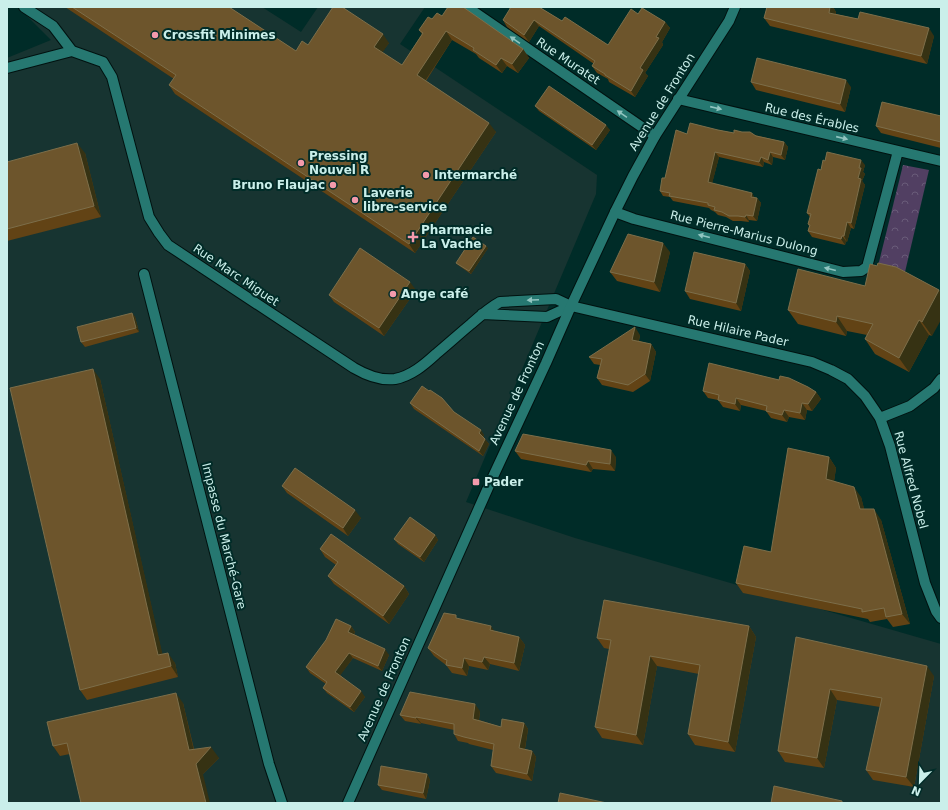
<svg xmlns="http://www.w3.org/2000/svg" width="948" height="810" font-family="'DejaVu Sans',sans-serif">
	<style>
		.built { fill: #173431 }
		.park { fill: url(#park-crowns) }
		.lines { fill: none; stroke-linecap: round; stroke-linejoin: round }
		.minor-casing { stroke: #001210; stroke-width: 12 }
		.tertiary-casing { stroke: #001210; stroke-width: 12 }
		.minor { stroke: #267871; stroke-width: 10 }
		.tertiary { stroke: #267871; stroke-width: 10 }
		.wall { fill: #624315 }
		.shaded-wall { fill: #363213 }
		.building { fill: #6d552c; stroke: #7c6e4a }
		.oneway { fill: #91c5c0 }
		.poi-dot { fill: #f39aac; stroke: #002c28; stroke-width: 1.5 }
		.labels { text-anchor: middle; stroke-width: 4; stroke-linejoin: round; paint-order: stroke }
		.poi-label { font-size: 12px; font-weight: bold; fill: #caefea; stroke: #002c28; text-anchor: start }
		.street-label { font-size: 12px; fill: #caefea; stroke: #002c28 }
	</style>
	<defs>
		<pattern id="park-crowns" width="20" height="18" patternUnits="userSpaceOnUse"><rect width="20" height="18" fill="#513f62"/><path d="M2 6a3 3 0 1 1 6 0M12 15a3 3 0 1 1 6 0" fill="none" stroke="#695b79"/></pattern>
	</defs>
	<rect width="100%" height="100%" fill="#002c28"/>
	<path class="built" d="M18 7H262L301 32 318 7H425L400 44 597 175 596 194 466 502 575 538 941 644V803H7V58L51 40Z"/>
	<path class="park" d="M903 165 929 170 905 272 878 266Z"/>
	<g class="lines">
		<defs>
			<path id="minor" d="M24 7 53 26 72 51 103 62 112 77 149 217 159 233 168 245 354 368C366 375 380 381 395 379 411 376 424 365 436 354 448 344 459 334 471 324 480 316 489 308 500 302L556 299 571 306
				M467 7 655 136
				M7 68 72 51
				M678 99 941 161
				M615 212 634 219 843 272 861 271 867 267 898 151
				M144 274 269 764 282 803
				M482 314 547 317 571 306
				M880 418 910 406 934 388 941 379"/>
			<path id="tertiary" d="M571 306 812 362 831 370 848 379 865 396 880 418 890 446 925 583 936 611 941 618
				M348 803 491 481 546 363 571 306 615 212 633 176 655 136 729 21 735 7"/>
		</defs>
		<use href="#minor" class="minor-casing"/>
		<use href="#tertiary" class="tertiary-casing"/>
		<use href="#minor" class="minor"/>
		<use href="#tertiary" class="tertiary"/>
	</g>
	<path class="wall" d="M65 7H229L296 51 308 45 389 43 382 52 402 65 422 34 419 30 432 19 442 16 523 49 529 58 518 73 507 66 502 73 479 58 476 54 452 40 426 81 496 132 415 253 175 94 169 85 174 79Z
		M508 7H539L562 21 608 45 638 14 665 22 670 28 662 42 663 45 645 73 648 76 635 97 609 82 608 79 597 73 592 66 594 64 539 26 529 42 507 27 503 20 510 9Z
		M767 7H833L836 12V14L934 36 927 64 770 26 764 18Z
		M751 82 851 87 845 112 756 90Z
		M535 106 610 130 596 150 539 111Z
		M941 116V148L881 133 876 126Z
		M718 130 734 133 742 132 784 142 788 147 785 160 773 157 772 165 764 162 763 167 719 157 712 183 757 198 761 203 757 221 749 220V222L741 221H733L726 217 718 215 715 212 711 210 709 208 673 201 670 197 663 196 660 191 665 178 687 134Z
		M85 153 101 217 7 241V162Z
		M825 161 865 165 863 172 865 174 862 181 865 185 854 229 851 228 847 242 846 241 845 245 812 237 808 231 809 226 808 224 810 217 807 213 821 170Z
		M488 248 471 274 458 265 456 263Z
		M670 252 660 292 617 281 610 272Z
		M745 264 750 271 741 311 690 299 685 291Z
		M877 266 896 267 932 336 929 335 909 372 875 354 865 339 867 335 847 331 846 336 798 324 788 310 865 286Z
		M416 290 384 336 334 302 329 295Z
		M132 313 135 317 139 332 85 347 81 342Z
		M640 335 639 341 651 344 656 352 650 381 633 392 602 385 597 378 600 365 594 364 589 357Z
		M100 379 162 654 175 663 178 677 87 700 80 690Z
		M703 391 816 392 821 399 812 411 807 410 805 420 789 417 787 422 771 418 766 411 741 405 740 411 723 407 718 400 708 398Z
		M410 403 454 412 484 435 483 437 489 444 483 456 414 409Z
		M515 451 616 457 615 471 593 469 591 472 521 459Z
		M829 457 836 468 834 481 861 497 864 509 881 520 910 624 893 627 887 619 870 622 868 619 743 593 736 583 771 552Z
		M282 486 361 518 348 536 287 493Z
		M435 535 438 540 424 562 398 544 394 539Z
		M320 549 404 586 409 594 389 624 334 584 328 576 336 565 325 557Z
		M459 619 494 631 519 637 525 645 519 671 490 664 488 670 469 666 467 676 452 673 446 665 434 656 428 648Z
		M351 626 355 632 354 634 389 655 382 671 353 658 340 675 365 697 354 712 327 693 323 688 326 684 310 673 306 667Z
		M749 626 756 637 735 752 695 745 688 734 699 674 657 666 643 745 602 738 595 727 609 649 604 648 597 638Z
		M796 637 934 676 914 787 873 780 866 770 880 707 837 700 824 768 785 762 778 751Z
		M183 703 194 749 219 758 203 774 70 754 60 756 53 746Z
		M480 711 479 720 501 727 524 723 528 729 525 749 532 751 536 757 532 781 496 773 491 766 493 750 469 744 468 743 458 741 454 734V730L421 723V724L405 721 400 715Z
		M427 774 430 780 426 799 382 790 378 785Z"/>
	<path class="shaded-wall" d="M830 7H833L836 12 834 21 829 13Z
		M534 20 539 26 529 42 524 35Z
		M665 22 670 28 662 42 663 45 645 73 648 76 635 97 631 91 640 68 656 37Z
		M929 28 934 36 927 64 921 56Z
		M446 31 452 40 423 84 417 75Z
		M383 34 389 43 380 56 374 47Z
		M523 49 529 58 518 73 512 64Z
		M501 58 507 66 502 73 496 65Z
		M846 80 851 87 845 112 840 104Z
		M489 123 496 132 415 253 409 244Z
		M606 125 610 130 596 150 592 145Z
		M784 142 788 147 785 160 781 155Z
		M77 143 85 153 101 217 94 206Z
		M715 152 719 157 711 188 708 182Z
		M770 152 773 157 772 165 768 160Z
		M761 157 764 162 763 167 759 162Z
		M861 160 865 165 863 172 865 174 862 181 865 185 854 229 851 223Z
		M752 193 755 198 751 197Z
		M757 198 761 203 757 221 753 216Z
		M746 215 749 220V222L745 217Z
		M847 222 851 228 847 242 844 236Z
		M842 236 846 241 845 245 841 239Z
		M663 243 670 252 660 292 654 282Z
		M486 246 488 248 471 274 469 271Z
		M745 264 750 271 741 311 736 303Z
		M410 282 416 290 384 336 379 328Z
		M939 290 941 293V320L932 336 922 322Z
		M132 313 135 317 139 332 136 328Z
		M837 316 847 331 846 336 836 322Z
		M919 320 929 335 909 372 899 358Z
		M635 327 640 335 637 347 632 340Z
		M651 344 656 352 650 381 645 374Z
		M93 369 100 379 165 665 158 655Z
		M816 392 821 399 812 411 808 404Z
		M736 398 741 405 740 411 735 404Z
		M802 403 807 410 805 420 800 413Z
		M784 410 789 417 787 422 782 415Z
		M481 430 484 435 483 438 479 433Z
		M485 439 489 444 483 456 479 451Z
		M611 450 616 457 615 471 610 464Z
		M829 457 836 468 833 489 826 479Z
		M588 461 593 469 591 472 586 465Z
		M854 487 861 497 867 519 860 509Z
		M874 509 881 520 910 624 902 614Z
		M355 510 361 518 348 536 343 528Z
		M435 535 438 540 424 562 420 557Z
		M404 586 409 594 389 624 383 616Z
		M351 626 355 632 352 637 348 632Z
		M491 626 496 634 490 630Z
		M749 626 756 637 735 752 728 742Z
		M519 637 525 645 519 671 514 663Z
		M385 649 389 655 382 671 378 666Z
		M168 653 175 663 178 677 171 666Z
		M349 653 353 658 339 677 335 672Z
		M650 656 657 666 643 745 636 735Z
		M484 657 490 664 488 670 482 662Z
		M464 658 469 666 467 676 462 668Z
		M927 666 934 676 914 787 906 777Z
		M830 689 837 700 824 768 817 758Z
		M361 691 365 697 354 712 350 707Z
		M176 693 183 703 196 760 189 750Z
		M475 704 480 711 478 725 473 719Z
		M416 717 421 723V724L416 718Z
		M524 723 528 729 524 754 519 748Z
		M211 747 219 758 203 774 210 803H206L196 764Z
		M532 751 536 757 532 781 527 774Z
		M427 774 430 780 426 799 423 793Z"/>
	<path class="building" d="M72 7H229L296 51 302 41 308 45 333 7H342L383 34 374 47 402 65 423 33 419 30 428 17 432 19 437 13 442 16 448 7H463L523 49 512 64 501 58 496 65 473 50 474 48 446 31 417 75 489 123 409 244 169 85 176 75Z
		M511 7H539L562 21 565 17 608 45 631 9 638 14 642 8 665 22 656 37 659 38 640 68 643 70 631 91 605 75V74L592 66 595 61 534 20 524 35 503 20Z
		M767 7H830L829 13 858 19 860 12 929 28 921 56 764 18Z
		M757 58 846 80 840 104 751 82Z
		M549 86 606 125 592 145 535 106Z
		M882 102 941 116V142L876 126Z
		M690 123 718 130 734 133V130L742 132H750L756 136 784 142 781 155 770 152 768 160 761 157 759 162 715 152 708 182 752 193 751 197 757 198 753 216 746 215 745 217 738 216H729L722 212 714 210 715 207 708 205V203L669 196 670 193 660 191 662 178H665L676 130 687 134Z
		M77 143 94 206 7 229V162Z
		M827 152 861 160 859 168H861L858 178 861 179 851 223 847 222 844 236H842L841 239 808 231 810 225 808 224 811 214 807 213 818 169 821 170 823 160 825 161Z
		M628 234 663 243 654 282 610 272Z
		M473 237 486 246 469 271 456 263Z
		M360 248 410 282 379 328 329 295Z
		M694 252 745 264 736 303 685 291Z
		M878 263 896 267 939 290 922 322 919 320 899 358 865 339 873 324 837 316 836 322 788 310 798 269 865 286 870 264 877 266Z
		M132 313 136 328 81 342 77 327Z
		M635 327 632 340 651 344 645 374 628 385 597 378 602 359 589 357Z
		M709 363 779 380 780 376 789 378 808 387 816 392 808 404 802 403 800 413 784 410 782 415 766 411 767 406 736 398 735 404 718 400 719 395 703 391Z
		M93 369 158 655 168 653 171 666 80 690 10 388Z
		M422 386 429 391 430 390 442 398 454 412 481 430 479 433 485 439 479 451 410 403Z
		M523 434 611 450 610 464 588 461 586 465 515 451Z
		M788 448 829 457 826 479 854 487 860 509H874L902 614 886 617 884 608 862 612V609L736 583 744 546 771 552Z
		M295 468 355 510 343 528 282 486Z
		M410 517 435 535 420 557 394 539Z
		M331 534 404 586 383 616 328 576 338 562 320 549Z
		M604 600 749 626 728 742 688 734 700 665 650 656 636 735 595 727 611 640 597 638Z
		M444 613 456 615V618L491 626 490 630 519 637 514 663 484 657 482 662 464 658 462 668 446 665 447 660 444 659 428 648Z
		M336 619 351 626 348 632 385 649 378 666 349 653 335 672 361 691 350 707 323 688 327 682 306 667 326 640Z
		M796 637 927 666 906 777 866 770 882 698 830 689 817 758 778 751Z
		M410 692 475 704 473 719 501 727 502 719 524 723 519 748 532 751 527 774 491 766 494 744 464 737 454 734V724L416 717V718L400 715Z
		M176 693 189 750 211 747 196 764 206 803H81L67 743 53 746 47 722Z
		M381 766 427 774 423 793 378 785Z
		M774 786 842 801V803H771Z
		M560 793 607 803H558Z"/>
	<defs><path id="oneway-solid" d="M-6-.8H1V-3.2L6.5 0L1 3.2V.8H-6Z"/></defs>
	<g class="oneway">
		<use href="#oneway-solid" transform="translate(515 40) rotate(-146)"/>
		<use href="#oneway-solid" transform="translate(716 108) rotate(13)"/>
		<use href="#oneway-solid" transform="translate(622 114) rotate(-146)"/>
		<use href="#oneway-solid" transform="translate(842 138) rotate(13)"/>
		<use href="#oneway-solid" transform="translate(704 236) rotate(-166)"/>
		<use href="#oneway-solid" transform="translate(830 269) rotate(-166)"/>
		<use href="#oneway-solid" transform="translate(533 300) rotate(178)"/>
	</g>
	<g class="poi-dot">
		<circle cx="155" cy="35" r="4"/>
		<circle cx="301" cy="163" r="4"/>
		<circle cx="426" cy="175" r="4"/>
		<circle cx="333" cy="185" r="4"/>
		<circle cx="355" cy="200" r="4"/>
		<path d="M411 231h4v4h4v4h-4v4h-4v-4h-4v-4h4z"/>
		<circle cx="393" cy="294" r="4"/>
		<rect x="472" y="478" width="8" height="8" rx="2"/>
	</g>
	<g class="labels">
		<g class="poi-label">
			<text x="163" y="39">Crossfit Minimes</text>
			<text x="309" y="160">Pressing<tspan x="309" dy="14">Nouvel R</tspan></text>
			<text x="434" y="179">Intermarché</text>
			<text x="325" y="189" text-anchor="end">Bruno Flaujac</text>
			<text x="363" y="197">Laverie<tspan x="363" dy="14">libre-service</tspan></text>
			<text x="421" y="234">Pharmacie<tspan x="421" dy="14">La Vache</tspan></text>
			<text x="401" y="298">Ange café</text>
			<text x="484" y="486">Pader</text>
		</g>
		<g class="street-label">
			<text transform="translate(568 61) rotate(34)" y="4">Rue Muratet</text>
			<text transform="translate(662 102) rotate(-58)" y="4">Avenue de Fronton</text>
			<text transform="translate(812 118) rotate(13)" y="4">Rue des Érables</text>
			<text transform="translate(744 233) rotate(14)" y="4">Rue Pierre-Marius Dulong</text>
			<text transform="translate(236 275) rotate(34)" y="4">Rue Marc Miguet</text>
			<text transform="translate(738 331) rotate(13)" y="4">Rue Hilaire Pader</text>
			<text transform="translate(517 393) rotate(-65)" y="4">Avenue de Fronton</text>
			<text transform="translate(911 480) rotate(75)" y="4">Rue Alfred Nobel</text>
			<text transform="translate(224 536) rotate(76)" y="4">Impasse du Marché-Gare</text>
			<text transform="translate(384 689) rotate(-66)" y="4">Avenue de Fronton</text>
		</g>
	</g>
	<rect width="948" height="810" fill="none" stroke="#caefea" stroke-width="16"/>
	<g transform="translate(920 782) rotate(203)" stroke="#002c28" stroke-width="3" paint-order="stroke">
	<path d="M0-3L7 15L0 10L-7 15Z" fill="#caefea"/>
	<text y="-6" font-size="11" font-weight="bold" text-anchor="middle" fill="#caefea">N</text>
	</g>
</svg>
